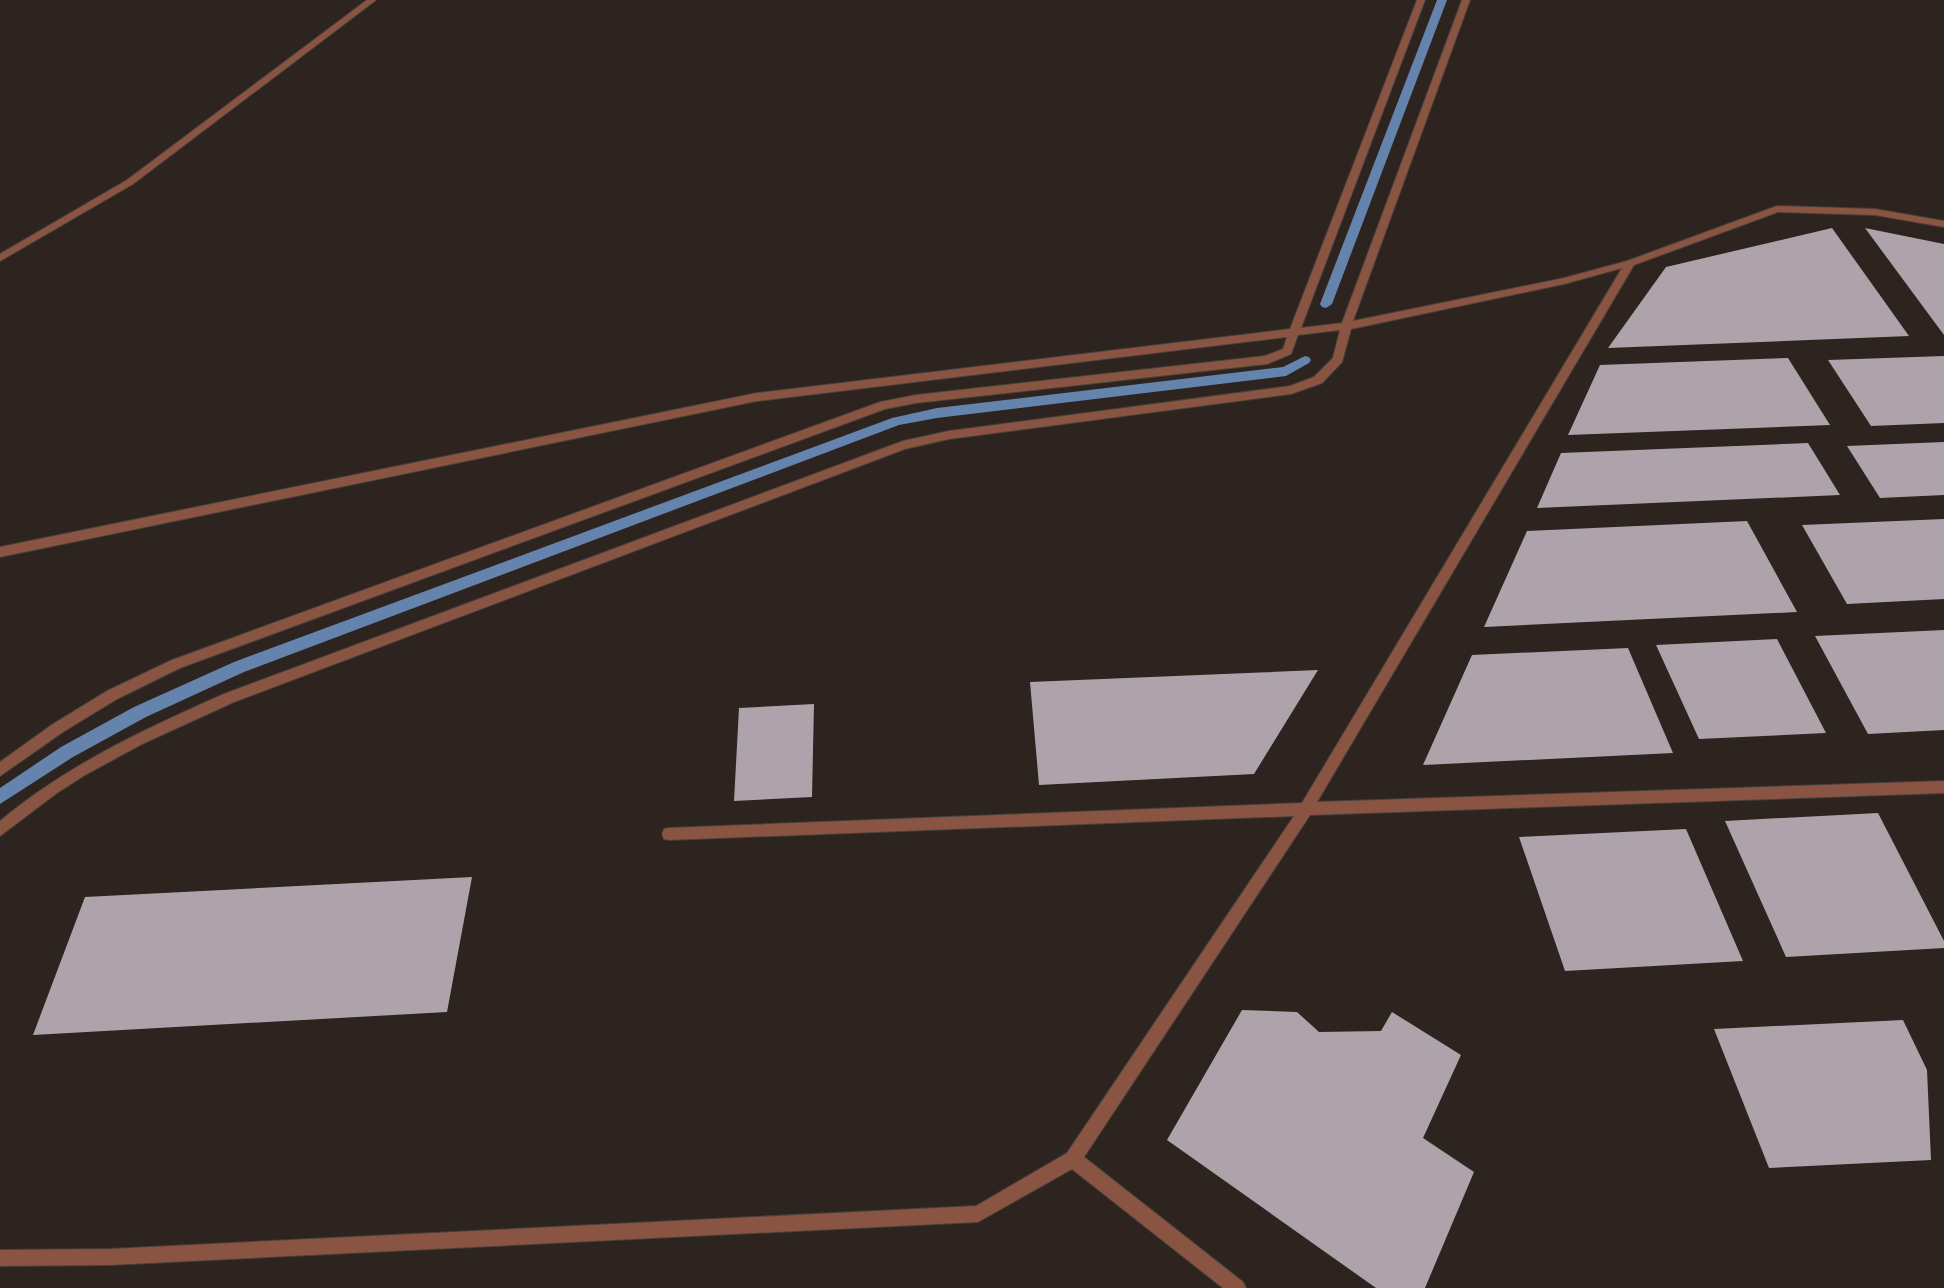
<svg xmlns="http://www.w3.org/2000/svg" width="1944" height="1288" font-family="'Noto Serif',serif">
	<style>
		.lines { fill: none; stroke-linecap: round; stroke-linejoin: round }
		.stream { fill: #6483ad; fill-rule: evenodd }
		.building { fill: #aea3aa }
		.minor-casing { stroke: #48403b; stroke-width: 2 }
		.minor { fill: #8a5442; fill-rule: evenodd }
	</style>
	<rect width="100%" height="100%" fill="#2d241f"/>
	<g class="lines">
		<path class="stream" d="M1437 0H1447L1332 304 1326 308 1322 307 1320 304Z
			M1305 356 1309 357 1311 360 1309 363 1286 376 937 418 899 425 244 672 146 717 73 757 0 804V788L61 747 134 707 234 662 892 418 937 408 1283 367Z"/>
	</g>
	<path class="building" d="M1832 228 1909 336 1608 348 1666 267Z
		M1865 228 1944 244V335Z
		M1944 356V423L1871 426 1828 360Z
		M1788 358 1830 425 1568 435 1600 365Z
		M1944 442V495L1880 498 1847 446Z
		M1808 443 1840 495 1537 508 1561 453Z
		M1944 519V599L1847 604 1802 525Z
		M1747 521 1797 612 1484 627 1527 531Z
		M1944 630V730L1868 734 1815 636Z
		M1777 639 1826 733 1699 739 1656 645Z
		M1628 648 1673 753 1423 765 1472 655Z
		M1318 670 1254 774 1039 785 1030 682Z
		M814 704 812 797 734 801 739 708Z
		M1878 813 1944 941V948L1786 957 1725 821Z
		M1686 829 1743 961 1565 971 1519 837Z
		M472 877 447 1012 33 1035 85 897Z
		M1242 1010 1297 1012 1319 1032 1381 1031 1392 1012 1461 1055 1423 1138 1474 1172 1425 1288H1376L1167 1140Z
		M1903 1020 1927 1070 1931 1160 1769 1168 1714 1029Z"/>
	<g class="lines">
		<defs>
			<path id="minor" d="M367 0H376L133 184 0 261V254L127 180Z
				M1417 0H1425L1301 328 1342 323 1462 0H1470L1353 321 1564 278 1627 261 1777 206 1875 209 1944 221V227L1875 215 1778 212 1634 265 1317 802 1944 781V793L1310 815 1084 1157 1243 1282 1246 1288H1223L1072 1169 978 1222 110 1265 0 1266V1250L110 1249 976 1206 1067 1153 1294 816 669 840 664 839 662 834 664 829 669 828 1302 803 1622 268 1564 284 1351 329 1342 362 1322 383 1291 394 949 439 905 449 234 702 142 744 85 775 57 793 0 836V821C67 765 145 729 224 694L903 441 949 431 1290 386 1314 377 1333 358 1340 330 1298 335 1291 354 1267 364 916 403 885 409 180 668 117 699 63 732 0 776V762L53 724 107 691 172 660 880 402 916 395 1265 356 1283 349 1287 337 757 401 0 557V547L757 393 1290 329Z"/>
		</defs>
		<use href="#minor" class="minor-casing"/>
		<use href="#minor" class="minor"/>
	</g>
</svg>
